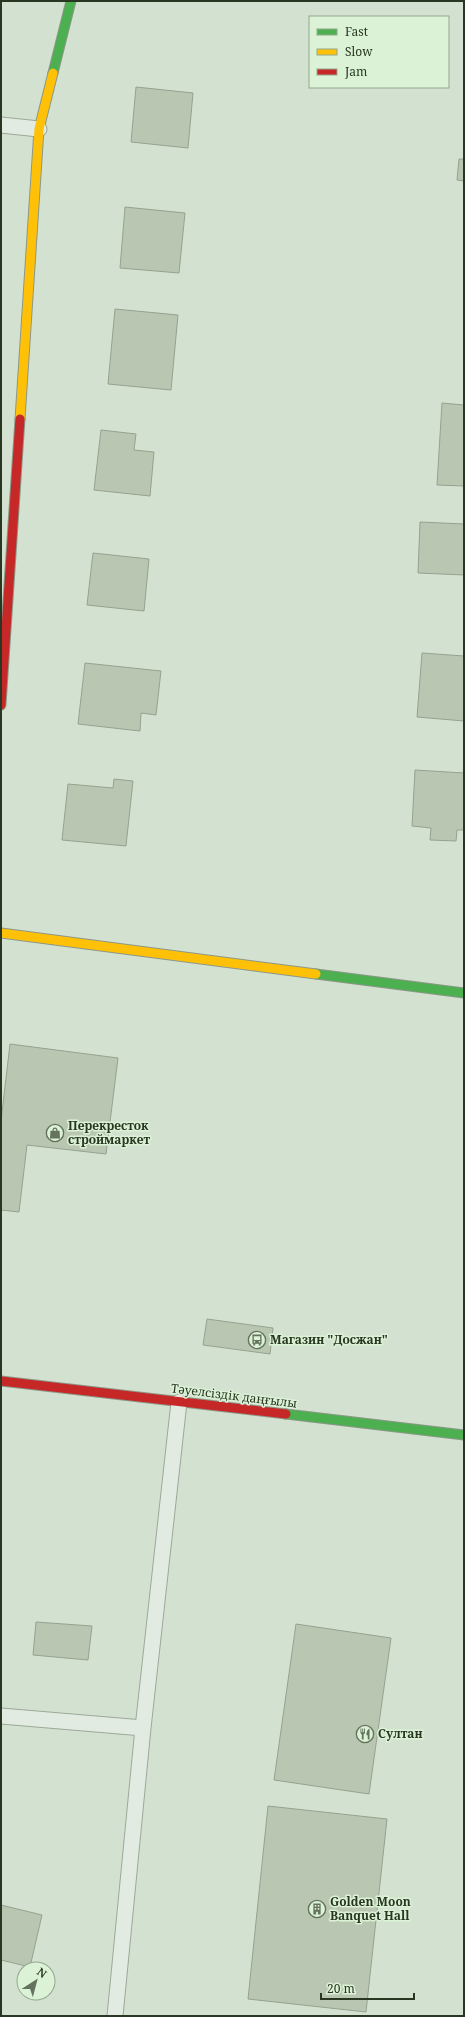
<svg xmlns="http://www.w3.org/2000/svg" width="465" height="2017" font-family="'Noto Serif',serif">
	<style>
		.building { fill: #b9c6b1; stroke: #96a28f }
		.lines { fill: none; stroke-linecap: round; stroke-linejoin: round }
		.lane-casing { stroke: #9da898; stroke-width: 17 }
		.fast-casing { stroke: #8d9788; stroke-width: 11 }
		.slow-casing { stroke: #8d9788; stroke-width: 11 }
		.jam-casing { stroke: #8d9788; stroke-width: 11 }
		.lane { stroke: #e2ebe1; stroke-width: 15 }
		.fast { stroke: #4caf50; stroke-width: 9 }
		.slow { stroke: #ffc107; stroke-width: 9 }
		.jam { stroke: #c62828; stroke-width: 9 }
		.labels { text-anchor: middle; stroke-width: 3; stroke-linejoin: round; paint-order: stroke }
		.poi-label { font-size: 12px; font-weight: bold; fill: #293621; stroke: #dbf2d7; text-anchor: start }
		.street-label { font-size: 12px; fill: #293621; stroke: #dbf2d7 }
	</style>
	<rect width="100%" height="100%" fill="#d3e2d0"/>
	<path class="building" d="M136 87 193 93 188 148 131 142Z
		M459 159H464V181L457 180Z
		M125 207 185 213 179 273 120 268Z
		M115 309 178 315 171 390 108 384Z
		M442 403 464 405V486L437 485Z
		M101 430 136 434 134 450 154 452 150 496 94 490Z
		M420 522 464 524V575L418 573Z
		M93 553 149 559 144 611 87 605Z
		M422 653 464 656V721L417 717Z
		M85 663 161 671 156 715 141 713 140 731 78 724Z
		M415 770 464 773V830H457L456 841 430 840 431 828 412 826Z
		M114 779 133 781 126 846 62 840 68 784 113 788Z
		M10 1044 118 1058 106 1154 27 1145 19 1212 1 1210V1121Z
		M207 1319 273 1328 270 1354 203 1345Z
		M36 1622 92 1626 88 1660 33 1655Z
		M296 1624 391 1638 369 1794 274 1780Z
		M268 1806 387 1819 366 2012 248 1999Z
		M1 1905 42 1915 30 1967 1 1960Z"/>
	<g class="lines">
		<defs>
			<path id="lane" d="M1 125 39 129
				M1 1716 143 1728
				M115 2016 143 1728 179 1402"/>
			<path id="fast" d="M53 73 71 1
				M316 974 464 993
				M286 1414 464 1435"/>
			<path id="slow" d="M20 419 39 129 53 73
				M1 933 316 974"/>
			<path id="jam" d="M1 705 20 419
				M1 1381 286 1414"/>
		</defs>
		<use href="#lane" class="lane-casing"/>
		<use href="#fast" class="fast-casing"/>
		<use href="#slow" class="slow-casing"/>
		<use href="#jam" class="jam-casing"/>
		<use href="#lane" class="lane"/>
		<use href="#fast" class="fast"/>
		<use href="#slow" class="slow"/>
		<use href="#jam" class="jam"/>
	</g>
	<defs>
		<symbol id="shop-ring" viewBox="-11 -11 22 22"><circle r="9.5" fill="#dbf2d7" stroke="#64725e" stroke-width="1.5"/><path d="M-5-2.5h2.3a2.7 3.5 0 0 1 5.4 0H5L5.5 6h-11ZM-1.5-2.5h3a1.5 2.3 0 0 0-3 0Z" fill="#64725e"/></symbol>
		<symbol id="bus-ring" viewBox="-11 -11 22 22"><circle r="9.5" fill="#dbf2d7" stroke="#64725e" stroke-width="1.5"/><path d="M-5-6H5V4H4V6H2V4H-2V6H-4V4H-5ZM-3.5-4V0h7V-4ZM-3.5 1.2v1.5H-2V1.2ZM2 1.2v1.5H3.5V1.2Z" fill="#64725e"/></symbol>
		<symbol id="restaurant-ring" viewBox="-11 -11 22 22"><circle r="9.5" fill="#dbf2d7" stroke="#64725e" stroke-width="1.5"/><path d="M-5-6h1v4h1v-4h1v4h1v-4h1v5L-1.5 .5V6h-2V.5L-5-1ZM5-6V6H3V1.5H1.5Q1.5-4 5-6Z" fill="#64725e"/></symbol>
		<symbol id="building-ring" viewBox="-11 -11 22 22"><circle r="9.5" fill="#dbf2d7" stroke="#64725e" stroke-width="1.5"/><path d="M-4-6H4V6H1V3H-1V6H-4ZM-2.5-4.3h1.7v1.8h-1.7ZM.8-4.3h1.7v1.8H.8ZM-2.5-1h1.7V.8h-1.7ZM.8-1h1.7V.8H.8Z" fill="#64725e"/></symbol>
	</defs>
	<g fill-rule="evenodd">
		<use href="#shop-ring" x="45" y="1123" width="20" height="20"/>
		<use href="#bus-ring" x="247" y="1330" width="20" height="20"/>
		<use href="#restaurant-ring" x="355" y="1724" width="20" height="20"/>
		<use href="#building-ring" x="307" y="1899" width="20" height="20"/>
	</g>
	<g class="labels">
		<g class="poi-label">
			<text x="68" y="1130">Перекресток<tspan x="68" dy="14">строймаркет</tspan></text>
			<text x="270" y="1344">Магазин "Досжан"</text>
			<text x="378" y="1738">Султан</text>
			<text x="330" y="1906">Golden Moon<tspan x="330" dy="14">Banquet Hall</tspan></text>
		</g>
		<g class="street-label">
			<text transform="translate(234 1396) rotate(7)" y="4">Тәуелсіздік даңғылы</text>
		</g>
	</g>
	<rect width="465" height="2017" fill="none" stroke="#293621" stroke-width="4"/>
	<rect x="309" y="16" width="140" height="72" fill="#dbf2d7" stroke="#94a78e"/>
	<rect x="317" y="29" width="20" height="6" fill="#4caf50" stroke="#94a78e"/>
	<text x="345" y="36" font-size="12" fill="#293621">Fast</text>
	<rect x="317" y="49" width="20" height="6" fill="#ffc107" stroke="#94a78e"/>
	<text x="345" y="56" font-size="12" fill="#293621">Slow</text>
	<rect x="317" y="69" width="20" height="6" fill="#c62828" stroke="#94a78e"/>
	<text x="345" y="76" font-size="12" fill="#293621">Jam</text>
	<g transform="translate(36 1981) rotate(36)"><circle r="19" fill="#dbf2d7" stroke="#94a78e"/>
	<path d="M0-3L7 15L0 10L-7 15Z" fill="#64725e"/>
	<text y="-6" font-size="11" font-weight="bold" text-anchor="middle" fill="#293621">N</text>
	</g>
	<path d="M321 1993v6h93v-6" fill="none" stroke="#293621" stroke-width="2"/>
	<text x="327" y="1993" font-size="12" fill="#293621" stroke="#dbf2d7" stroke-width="3" paint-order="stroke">20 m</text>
</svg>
